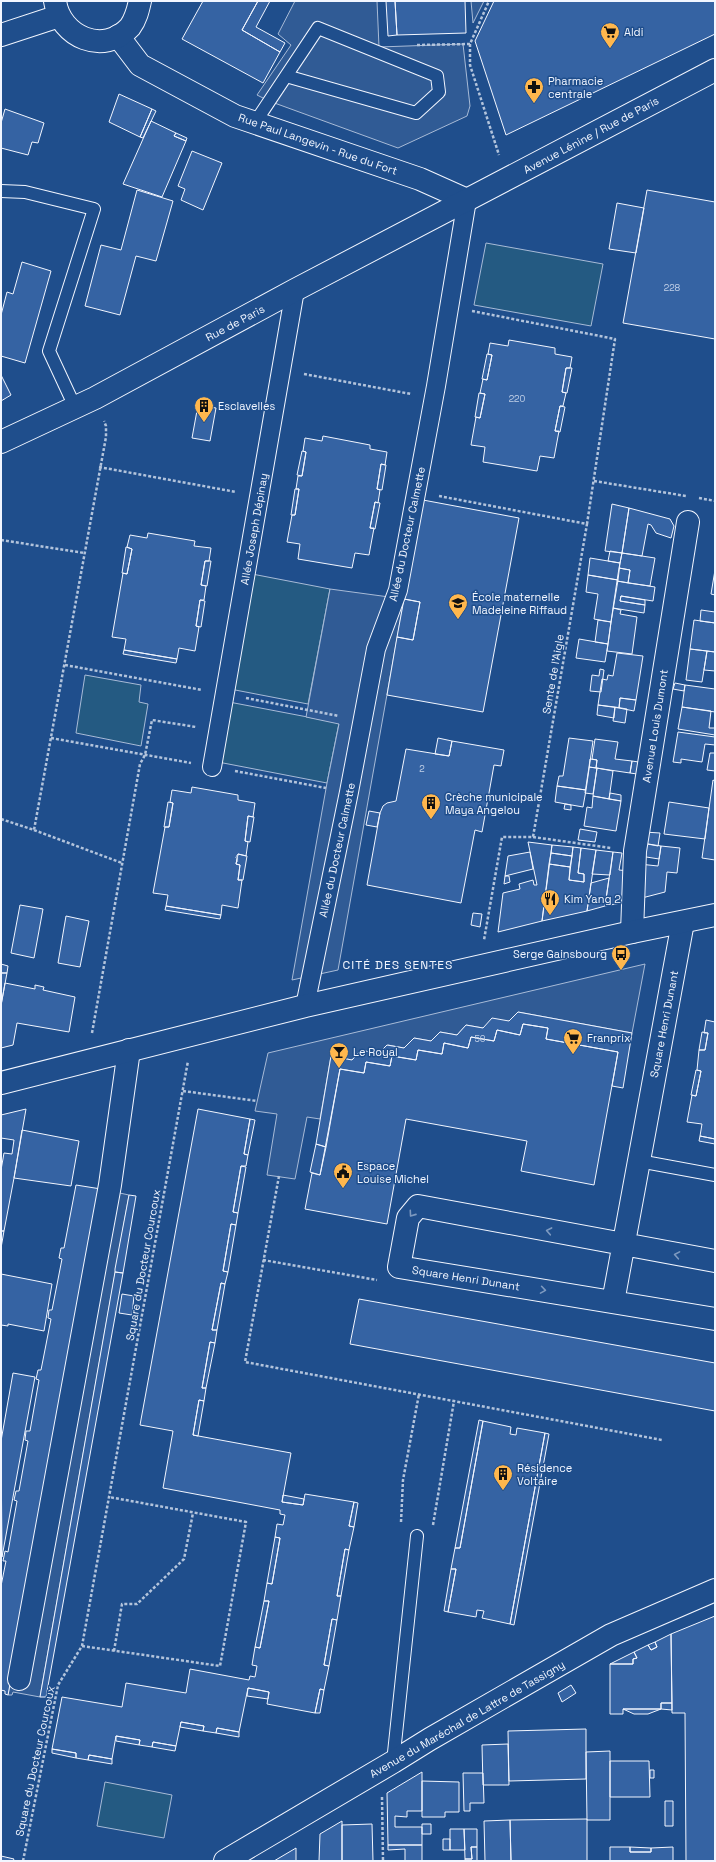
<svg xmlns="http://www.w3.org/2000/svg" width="716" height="1862" font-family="'Space Grotesk',sans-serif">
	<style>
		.green { fill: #245a82; stroke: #a8bbd7 }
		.parking { fill: #305b95; stroke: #a8bbd7 }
		.building { fill: #3563a3; stroke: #f2f6ff }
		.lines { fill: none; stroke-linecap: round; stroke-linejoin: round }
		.service-casing { stroke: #f2f6ff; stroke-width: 14 }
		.pedestrian-casing { stroke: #f2f6ff; stroke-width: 20 }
		.minor-casing { stroke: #f2f6ff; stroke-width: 24 }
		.tertiary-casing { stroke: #f2f6ff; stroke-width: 24 }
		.secondary-casing { stroke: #f2f6ff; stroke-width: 24 }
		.path { stroke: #b3c4dc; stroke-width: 2.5; stroke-dasharray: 3 2; stroke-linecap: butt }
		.service { stroke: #1f4e8c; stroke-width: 12 }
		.pedestrian { stroke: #1f4e8c; stroke-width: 18 }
		.minor { stroke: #1f4e8c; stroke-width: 22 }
		.tertiary { stroke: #1f4e8c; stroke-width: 22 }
		.secondary { stroke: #1f4e8c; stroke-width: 22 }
		.oneway { stroke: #7e9ac0 }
		.labels { text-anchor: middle; stroke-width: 3; stroke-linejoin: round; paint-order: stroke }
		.number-label { font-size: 9px; fill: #c3d1e8 }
		.poi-label { font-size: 11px; fill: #f2f6ff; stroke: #1f4e8c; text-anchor: start }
		.street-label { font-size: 11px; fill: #f2f6ff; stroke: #1f4e8c }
		.neighbourhood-label { font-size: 12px; letter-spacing: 1px; fill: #f2f6ff; stroke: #1f4e8c }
	</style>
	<rect width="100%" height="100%" fill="#1f4e8c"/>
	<path class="green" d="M486 243 603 264 591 326 474 305Z
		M252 574 330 589 308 704 230 689Z
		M85 675 141 685 139 702 148 704 141 746 76 733Z
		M229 702 339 723 327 783 218 762Z
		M105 1782 172 1795 164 1838 97 1826Z"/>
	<path class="parking" d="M295 1H377L379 47 463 44 470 106 467 116 398 148 269 101 257 95 291 45 278 34Z
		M471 1H484L473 23Z
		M330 589 404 599 338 970 292 980 327 783 339 724 306 717Z
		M645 964 632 1033 518 1012 509 1021 483 1028 466 1025 457 1035 440 1032 431 1041 414 1038 404 1048 388 1045 378 1054 361 1050 352 1060 331 1056 320 1119 307 1117 295 1179 267 1175 277 1114 255 1111 268 1053Z
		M101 1189 129 1195 40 1697 13 1692 12 1695H8Z"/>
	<path class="building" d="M203 1H258L242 30 280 52 263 83 182 39Z
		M258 1H270L256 27 285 43 280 52 242 30Z
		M386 1H395L397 35 388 36Z
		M395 1H465L466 33 397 35Z
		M494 1H715V34L506 135 475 41Z
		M119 94 152 109 140 137 109 122Z
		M5 109 44 123 38 143 32 142 28 155 1 148V123Z
		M152 109 156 111 143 138 140 137Z
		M151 121 176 133 174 136 186 141 162 197 123 184Z
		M176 133 187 138 186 141 174 136Z
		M192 151 222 163 203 210 181 200 185 189 178 186Z
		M137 190 173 201 156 261 136 256 120 315 85 306 101 245 121 250Z
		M647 190 715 202V339L623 323Z
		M617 203 644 208 636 253 609 249Z
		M22 262 51 271 25 363 1 356V315L7 292 13 294Z
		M509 340 555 348V354L572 357 570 368H566L562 392 566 393 563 406H560L555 431H559L554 458 540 456 537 471 483 462 485 447 471 445 476 417 480 418 485 394 480 393 483 379 487 380 492 355 488 354 490 343 508 346Z
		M487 354 492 355 487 380 482 379Z
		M566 368H572L567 393 562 392Z
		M1 375 11 395 1 401Z
		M479 393 485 394 480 418 475 417Z
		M198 405 216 408 210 441 192 438Z
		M560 406 565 407 560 432 555 431Z
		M323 436 370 445V449L387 452 385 465 381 464 377 489 380 490 378 503 375 502 370 528H374L369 555 355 553 352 568 298 559 300 544 287 542 292 515H295L299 489H296L298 476H302L306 452 303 451 305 438 322 441Z
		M302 451 306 452 302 476 297 475Z
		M381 464 386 465 382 490 377 489Z
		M295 489H299L295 515H291Z
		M423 500 519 518 483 712 387 695 397 637 413 640 420 602 404 599Z
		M375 502 380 503 375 529 370 528Z
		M612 504 629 508 622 553 605 551Z
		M629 508 670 519 674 526 671 538 656 533 651 525 648 524 642 556 622 553Z
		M148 533 195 541 194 546 211 548 209 561H205L201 585 206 586 204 600H200L196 626 199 627 195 651 179 648 177 659 124 650 126 639 112 637 123 573 127 574 132 549 127 547 130 535 147 538Z
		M126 547 132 549 127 574 122 573Z
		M610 551 622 553 620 563 608 561Z
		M622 553 655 558 650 586 628 583 630 570 619 568Z
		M590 558 620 563 618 580 588 575Z
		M205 561H211L207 586 201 585Z
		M619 568 630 570 628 583 617 581Z
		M715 570V595L711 594Z
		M588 575 618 580 611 622 594 619 598 594 586 592Z
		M617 581 655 587 653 601 621 596 620 601 645 605 644 613 613 608Z
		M621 596 645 600V605L620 601Z
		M404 599 420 602 413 640 397 637Z
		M200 600 205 601 201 627 196 626Z
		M613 608 621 610 620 614 637 617 632 654 607 651Z
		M701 610 715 612V623L700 621Z
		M598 620 611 622 608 644 595 642Z
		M694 620 715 623V652L690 649Z
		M579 639 608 644 605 662 576 658Z
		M690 649 707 651 702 682 686 680Z
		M124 650 177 659 176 663 123 654Z
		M707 651 715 652V671L704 670Z
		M617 653 643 656 636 700 620 698 619 708 598 705 602 679 607 680 608 675 613 676Z
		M600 669 604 670 601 692 590 691 592 675 599 676Z
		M675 683 685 685 684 691 673 689Z
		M685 685 715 689V712L682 707Z
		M620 698 636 700 634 711 619 708Z
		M598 705 615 707 614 718 597 715Z
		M615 707 627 709 625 723 613 721Z
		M682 707 711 711 709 728H715V735L678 729Z
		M678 732 715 737V745L705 744 702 762 681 759V763L673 762Z
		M438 738 452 741 449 756 435 754Z
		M569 738 593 741 586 790 557 786 559 776H563Z
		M595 739 618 742 615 759 632 761 630 773 596 768 597 760 592 759Z
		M452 741 504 750 501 766 494 765 482 832 475 830 461 903 367 885 380 813 383 806 387 803 396 801 406 749 449 756Z
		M710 753H715V771L707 770Z
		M590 759 597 760 596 768 589 767Z
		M632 761 645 763 644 775 630 773Z
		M589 767 597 768 593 794 585 793Z
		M597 768 613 771 609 799 593 796Z
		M713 780 715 781V860L702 858Z
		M557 786 586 790 583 807 555 802Z
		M192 787 238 795V800L255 803 253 817 248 816 245 841 248 842 246 856 238 854 236 864 240 865 238 880H242L238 908 222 905 221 915 166 906 168 895 153 893 165 827H169L173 803 170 802 172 790 191 793Z
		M610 793 621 795V801L609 799Z
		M593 796 621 801 616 831 584 826 587 807 592 808Z
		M168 802 173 803 169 827H164Z
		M669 802 709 808 705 839 664 834Z
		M565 804 571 805V810L564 809Z
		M369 811 380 813 377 827 366 825Z
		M248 816 254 817 250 842 245 841Z
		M580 829 597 832 595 842 578 840Z
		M644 832 660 833 658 846 642 843Z
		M528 842 552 845 542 921 498 932 503 893 520 889 519 884 533 880 534 885H537Z
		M642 843 661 846 659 859 640 856Z
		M552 845 573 847 572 856 551 853Z
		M661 846 680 848 677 873 667 872 665 892 638 899 639 864 658 866Z
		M573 847 581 848 578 873 584 874V882L569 880Z
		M581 848 596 850 587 911 542 921 549 864 570 867 569 880 584 882V874L578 873Z
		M596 850 613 852 610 875 592 874Z
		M530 852 533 869 505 876 508 856Z
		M613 852 622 853 619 870 630 871 626 902 605 906Z
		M551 853 572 856 570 867 549 864Z
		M238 854 247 856 243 880H238L240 865 236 864Z
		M505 876H509L510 882 504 884Z
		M609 878 605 906 587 911 591 883Z
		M20 905 43 909 34 958 11 953Z
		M166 906 221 915 220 919 165 910Z
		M473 913 482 914 480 927 471 925Z
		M66 916 89 921 80 967 58 963Z
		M1 964 8 966 7 973H1Z
		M1 973H7L1 1005Z
		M5 983 35 989V985L44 987 43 990 75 997 69 1032 17 1023 13 1045 1 1048V1006Z
		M518 1012 632 1033 623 1088 612 1086 618 1052 546 1039 548 1028 523 1024 520 1035 497 1030 494 1041 471 1037 468 1048 444 1043 442 1054 418 1050 416 1060 392 1056 390 1066 366 1062 364 1073 340 1069 326 1147 316 1144 331 1056 352 1060 361 1050 378 1054 387 1045 404 1048 414 1038 431 1041 440 1032 457 1035 466 1025 483 1028 492 1018 509 1021Z
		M706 1020 715 1022V1139L700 1136 702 1124 687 1122 692 1095 696 1096 701 1071 697 1070 699 1050H705L708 1033H704Z
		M523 1024 548 1028 546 1039 618 1052 594 1185 521 1171 527 1141 406 1119 387 1224 305 1209 312 1173 320 1175 340 1069 364 1073 366 1062 390 1066 392 1056 416 1060 418 1050 442 1054 444 1043 468 1048 471 1037 494 1041 497 1030 520 1035Z
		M702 1032 708 1033 705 1050H699Z
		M696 1070 701 1071 696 1096 691 1095Z
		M26 1109 14 1178 4 1231H1V1170L4 1153 12 1154 14 1140 1 1138V1115Z
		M198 1109 250 1119 244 1154 248 1155 246 1166H241L233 1212 238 1213 236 1225 231 1224 223 1271 228 1272 225 1284 221 1283 212 1330H217L215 1343 210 1342 202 1388H206L204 1401 199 1400 193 1435 291 1453 282 1502 303 1505 305 1494 354 1502 349 1526 354 1527 349 1550 345 1549 337 1596H341L337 1620 332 1619 324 1665 329 1666 324 1690 320 1689 315 1713 267 1704 269 1692 248 1688 239 1732 217 1728 216 1733 203 1731 204 1726 181 1722 176 1746 153 1742 152 1747 139 1745 140 1740 116 1736 112 1759 89 1755 88 1760 76 1758V1753L52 1749 62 1697 122 1707 126 1683 186 1693 190 1669 249 1680 250 1676 255 1677 257 1666 252 1665 255 1647 260 1648 269 1601H264L267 1583 272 1584 280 1538 275 1537 277 1524 283 1525 285 1515 280 1514V1510L163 1488 173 1431 140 1425Z
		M250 1119 255 1120 248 1155 244 1154Z
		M22 1130 79 1141 71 1186 14 1178Z
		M700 1136 715 1139V1144L699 1141Z
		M316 1144 326 1147 320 1175 310 1172Z
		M241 1166 246 1167 238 1213 233 1212Z
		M76 1185 101 1189 8 1695 5 1694V1691L1 1690V1586L6 1561H3L5 1551 8 1552 17 1501 14 1500 16 1491H19L28 1441 25 1440 26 1431H30L39 1380 36 1379 38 1370H41L51 1319 48 1318 49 1310H52L62 1259 59 1258 61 1248H64Z
		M129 1195 136 1196 123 1273 115 1272V1269Z
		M231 1224 236 1225 228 1272 223 1271Z
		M1 1231H4L1 1248Z
		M115 1272 123 1273 46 1697H40Z
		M1 1274 52 1284 44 1331 8 1324V1326L1 1325Z
		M221 1283 225 1284 217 1330H212Z
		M122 1294 134 1296 132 1315 119 1313Z
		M359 1299 715 1363V1411L350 1344Z
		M210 1342 215 1343 206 1388H202Z
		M13 1373 35 1377 2 1557 1 1441Z
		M199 1400 204 1401 198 1436 193 1435Z
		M479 1420 483 1421 460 1548H455Z
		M483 1421 511 1427 510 1434 516 1435 517 1428 545 1433 510 1624 482 1618 484 1611 477 1610 476 1617 448 1612 456 1569H451L455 1548H460Z
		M545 1433 549 1434 514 1625 510 1624Z
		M283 1495 304 1499 303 1505 282 1502Z
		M354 1502 358 1503 354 1527 349 1526Z
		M275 1537 280 1538 272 1584 267 1583Z
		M345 1549 349 1550 341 1596H337Z
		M451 1569H456L448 1612 444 1611Z
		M264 1601H269L260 1648 255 1647Z
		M715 1616V1861H686L685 1713H672L671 1634Z
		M332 1619 337 1620 329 1666 324 1665Z
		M671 1634 672 1703H661V1709H623V1714H610V1664H633V1659L637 1658 634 1652 648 1645 651 1650 657 1647 655 1642Z
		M655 1642 657 1647 651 1650 648 1645Z
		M634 1652 637 1658 633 1659V1664H610Z
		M571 1685 576 1693 562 1702 558 1693Z
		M248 1688 269 1692 268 1699 247 1696Z
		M320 1689 324 1690 320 1713H315Z
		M661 1703H672V1710L661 1709Z
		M623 1709H661L648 1714H634Z
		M181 1722 204 1726 203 1731 180 1727Z
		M217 1728 239 1732V1737L216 1733Z
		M586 1729V1779L509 1781 508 1731Z
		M116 1736 140 1740 139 1745 116 1741Z
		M153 1742 176 1746 175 1751 152 1747Z
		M508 1744 509 1785H483L482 1745Z
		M52 1749 76 1753V1758L52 1753Z
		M610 1751V1820H587L586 1752Z
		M89 1755 112 1759V1764L88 1760Z
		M610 1761H649L650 1797H610Z
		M650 1770H654V1778H650Z
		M422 1772V1811H407V1817L395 1816V1827H422V1845H388L387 1793Z
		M463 1773H483L484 1803H470V1811H464Z
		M422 1781 459 1782V1812H445V1817H422Z
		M665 1801H673V1826H665Z
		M587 1819V1861H511L510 1820Z
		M510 1820 511 1861H485L484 1821Z
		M342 1821V1861H319L320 1834Z
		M372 1824 373 1861H342V1825Z
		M422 1824H431V1834H422Z
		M450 1829H464L465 1850H450Z
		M464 1829H477V1847H471L472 1859H465Z
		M443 1839H450V1850H443Z
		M388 1845H422V1861H405V1849L388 1850Z
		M471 1847H477V1861H465V1859H472Z
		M610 1847H630V1852H651V1848L673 1847V1861H610Z
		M630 1847 651 1848V1852H630Z
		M296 1848V1861H274Z
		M1 1856 14 1859 13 1861H1Z"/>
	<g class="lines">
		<defs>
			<path id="service" d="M254 124 318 28 437 76 439 92 416 113 286 76
				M1 191 25 192 94 209 49 351 75 407
				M639 1161 715 1175
				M393 1762 417 1536"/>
			<path id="pedestrian" d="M212 767 295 290
				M305 1006 349 792 376 649 398 590 436 386 467 200"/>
			<path id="minor" d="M118 36 140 65 235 116 420 179 467 200
				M632 932 635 851 688 522
				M715 1261 418 1206 408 1218 399 1267 715 1319
				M613 1302 683 922
				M19 1679 110 1185 129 1050
				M225 1861 393 1762 430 1739 611 1635 715 1590"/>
			<path id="tertiary" d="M55 1C60 37 104 56 130 27 136 19 138 10 140 1
				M1 35 59 16
				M1 1083 305 1006 632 932 715 915"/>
			<path id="secondary" d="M1 442 95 398 295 290 715 70"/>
		</defs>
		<use href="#service" class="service-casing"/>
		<use href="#pedestrian" class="pedestrian-casing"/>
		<use href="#minor" class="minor-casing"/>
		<use href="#tertiary" class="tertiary-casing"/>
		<use href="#secondary" class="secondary-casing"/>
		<path class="path" d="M470 44V65L499 155
			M417 45 470 44 489 1
			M472 311 615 339 587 524
			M304 374 411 394
			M99 467 236 492
			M594 481 686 496
			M439 496 587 524 533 837H502L484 940
			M699 498 715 501
			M1 540 84 553
			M65 665 202 690
			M246 698 339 716
			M51 738 191 763
			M235 771 326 788
			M1 819 34 830 106 437V426L104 421
			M34 830 122 863
			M533 837 611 848
			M92 1033 140 764 145 755 152 720 196 727
			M183 1091 257 1101
			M279 1176 245 1362 662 1440
			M263 1260 377 1280
			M401 1522 403 1480 419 1394
			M433 1525 454 1401
			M82 1646 220 1666 246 1522 109 1497
			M114 1651 122 1604H137L184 1559 193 1513
			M382 1797 383 1861
			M23 1861 58 1685 82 1646 188 1061"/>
		<use href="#service" class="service"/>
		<use href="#pedestrian" class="pedestrian"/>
		<use href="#minor" class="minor"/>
		<use href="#tertiary" class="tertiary"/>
		<use href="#secondary" class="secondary"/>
	</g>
	<defs><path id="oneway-chevron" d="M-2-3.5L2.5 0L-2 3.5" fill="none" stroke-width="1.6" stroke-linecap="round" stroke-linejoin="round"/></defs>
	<g class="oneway">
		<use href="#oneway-chevron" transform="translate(412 1214) rotate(125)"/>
		<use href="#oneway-chevron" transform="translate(549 1231) rotate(-169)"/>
		<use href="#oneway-chevron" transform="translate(677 1255) rotate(-170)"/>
		<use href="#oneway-chevron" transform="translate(543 1290) rotate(9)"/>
	</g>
	<defs>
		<symbol id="supermarket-pin" viewBox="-11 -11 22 30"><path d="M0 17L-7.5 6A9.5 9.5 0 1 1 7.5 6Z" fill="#ffb74d" stroke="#1f4e8c"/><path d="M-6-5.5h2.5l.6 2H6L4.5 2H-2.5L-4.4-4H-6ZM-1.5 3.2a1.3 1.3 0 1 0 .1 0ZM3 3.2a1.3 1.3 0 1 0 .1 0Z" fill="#111"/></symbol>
		<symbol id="pharmacy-pin" viewBox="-11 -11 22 30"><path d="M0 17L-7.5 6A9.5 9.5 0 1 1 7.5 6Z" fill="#ffb74d" stroke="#1f4e8c"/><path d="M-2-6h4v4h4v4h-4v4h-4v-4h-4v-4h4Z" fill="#111"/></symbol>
		<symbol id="building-pin" viewBox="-11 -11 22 30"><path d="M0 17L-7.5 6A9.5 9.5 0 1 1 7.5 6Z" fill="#ffb74d" stroke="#1f4e8c"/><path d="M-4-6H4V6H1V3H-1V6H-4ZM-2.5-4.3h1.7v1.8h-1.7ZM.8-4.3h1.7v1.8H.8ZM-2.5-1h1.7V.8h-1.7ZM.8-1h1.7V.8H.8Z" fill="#111"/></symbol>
		<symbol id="school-pin" viewBox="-11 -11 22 30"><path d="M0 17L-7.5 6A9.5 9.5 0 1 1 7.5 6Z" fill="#ffb74d" stroke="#1f4e8c"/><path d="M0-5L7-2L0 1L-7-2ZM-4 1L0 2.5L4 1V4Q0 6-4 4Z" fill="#111"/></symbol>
		<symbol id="restaurant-pin" viewBox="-11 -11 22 30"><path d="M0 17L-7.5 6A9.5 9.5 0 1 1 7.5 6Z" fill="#ffb74d" stroke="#1f4e8c"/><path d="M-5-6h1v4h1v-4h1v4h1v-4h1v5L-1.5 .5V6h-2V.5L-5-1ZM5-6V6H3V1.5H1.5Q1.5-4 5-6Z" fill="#111"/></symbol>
		<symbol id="bus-pin" viewBox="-11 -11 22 30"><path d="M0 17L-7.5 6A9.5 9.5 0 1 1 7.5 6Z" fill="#ffb74d" stroke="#1f4e8c"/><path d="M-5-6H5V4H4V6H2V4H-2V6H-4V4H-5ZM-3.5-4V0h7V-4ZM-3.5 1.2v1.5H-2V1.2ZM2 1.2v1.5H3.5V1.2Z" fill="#111"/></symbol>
		<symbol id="bar-pin" viewBox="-11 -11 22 30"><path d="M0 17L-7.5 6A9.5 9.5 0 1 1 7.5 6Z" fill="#ffb74d" stroke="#1f4e8c"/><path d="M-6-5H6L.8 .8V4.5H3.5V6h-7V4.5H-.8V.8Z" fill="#111"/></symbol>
		<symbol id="civic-pin" viewBox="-11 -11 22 30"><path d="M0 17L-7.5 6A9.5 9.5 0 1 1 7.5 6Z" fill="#ffb74d" stroke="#1f4e8c"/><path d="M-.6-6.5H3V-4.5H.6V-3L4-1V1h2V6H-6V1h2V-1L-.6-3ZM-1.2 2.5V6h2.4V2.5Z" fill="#111"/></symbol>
	</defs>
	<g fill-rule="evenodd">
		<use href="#supermarket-pin" x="599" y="21" width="22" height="30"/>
		<use href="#pharmacy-pin" x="523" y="76" width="22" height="30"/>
		<use href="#building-pin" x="193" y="395" width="22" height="30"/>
		<use href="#school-pin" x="447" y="592" width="22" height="30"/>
		<use href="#building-pin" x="420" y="792" width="22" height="30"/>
		<use href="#restaurant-pin" x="539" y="888" width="22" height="30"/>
		<use href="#bus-pin" x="610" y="943" width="22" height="30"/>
		<use href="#supermarket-pin" x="562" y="1027" width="22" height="30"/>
		<use href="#bar-pin" x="328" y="1041" width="22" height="30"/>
		<use href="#civic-pin" x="332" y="1161" width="22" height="30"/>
		<use href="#building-pin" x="492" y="1463" width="22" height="30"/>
	</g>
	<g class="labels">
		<g class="number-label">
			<text x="672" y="291">228</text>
			<text x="517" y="402">220</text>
			<text x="422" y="772">2</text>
			<text x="237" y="862">1</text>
			<text x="480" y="1042">50</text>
		</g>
		<g class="poi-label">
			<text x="624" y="36">Aldi</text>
			<text x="548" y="85">Pharmacie<tspan x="548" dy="13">centrale</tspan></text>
			<text x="218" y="410">Esclavelles</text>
			<text x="472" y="601">École maternelle<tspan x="472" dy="13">Madeleine Riffaud</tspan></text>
			<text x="445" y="801">Crèche municipale<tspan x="445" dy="13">Maya Angelou</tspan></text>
			<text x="564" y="903">Kim Yang 2</text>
			<text x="607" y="958" text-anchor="end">Serge Gainsbourg</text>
			<text x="587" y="1042">Franprix</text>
			<text x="353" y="1056">Le Royal</text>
			<text x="357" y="1170">Espace<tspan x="357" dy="13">Louise Michel</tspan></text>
			<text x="517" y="1472">Résidence<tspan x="517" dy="13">Voltaire</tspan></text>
		</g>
		<g class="street-label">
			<text transform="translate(591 135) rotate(-28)" y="4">Avenue Lénine / Rue de Paris</text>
			<text transform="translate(318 144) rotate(19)" y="4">Rue Paul Langevin - Rue du Fort</text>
			<text transform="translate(235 323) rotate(-28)" y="4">Rue de Paris</text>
			<text transform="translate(254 529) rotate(-80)" y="4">Allée Joseph Dépinay</text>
			<text transform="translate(407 534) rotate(-78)" y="4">Allée du Docteur Calmette</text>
			<text transform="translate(553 674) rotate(-80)" y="4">Sente de l'Aigle</text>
			<text transform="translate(655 726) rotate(-81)" y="4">Avenue Louis Dumont</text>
			<text transform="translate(337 850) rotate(-78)" y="4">Allée du Docteur Calmette</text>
			<text transform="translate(664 1024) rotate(-79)" y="4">Square Henri Dunant</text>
			<text transform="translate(143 1265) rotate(-80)" y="4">Square du Docteur Courcoux</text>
			<text transform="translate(466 1278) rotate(9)" y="4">Square Henri Dunant</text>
			<text transform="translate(467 1719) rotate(-30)" y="4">Avenue du Maréchal de Lattre de Tassigny</text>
			<text transform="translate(35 1761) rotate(-78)" y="4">Square du Docteur Courcoux</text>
		</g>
		<g class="neighbourhood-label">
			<text x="398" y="969">CITÉ DES SENTES</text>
		</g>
	</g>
	<rect width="716" height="1862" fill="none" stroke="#f2f6ff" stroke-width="4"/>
</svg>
